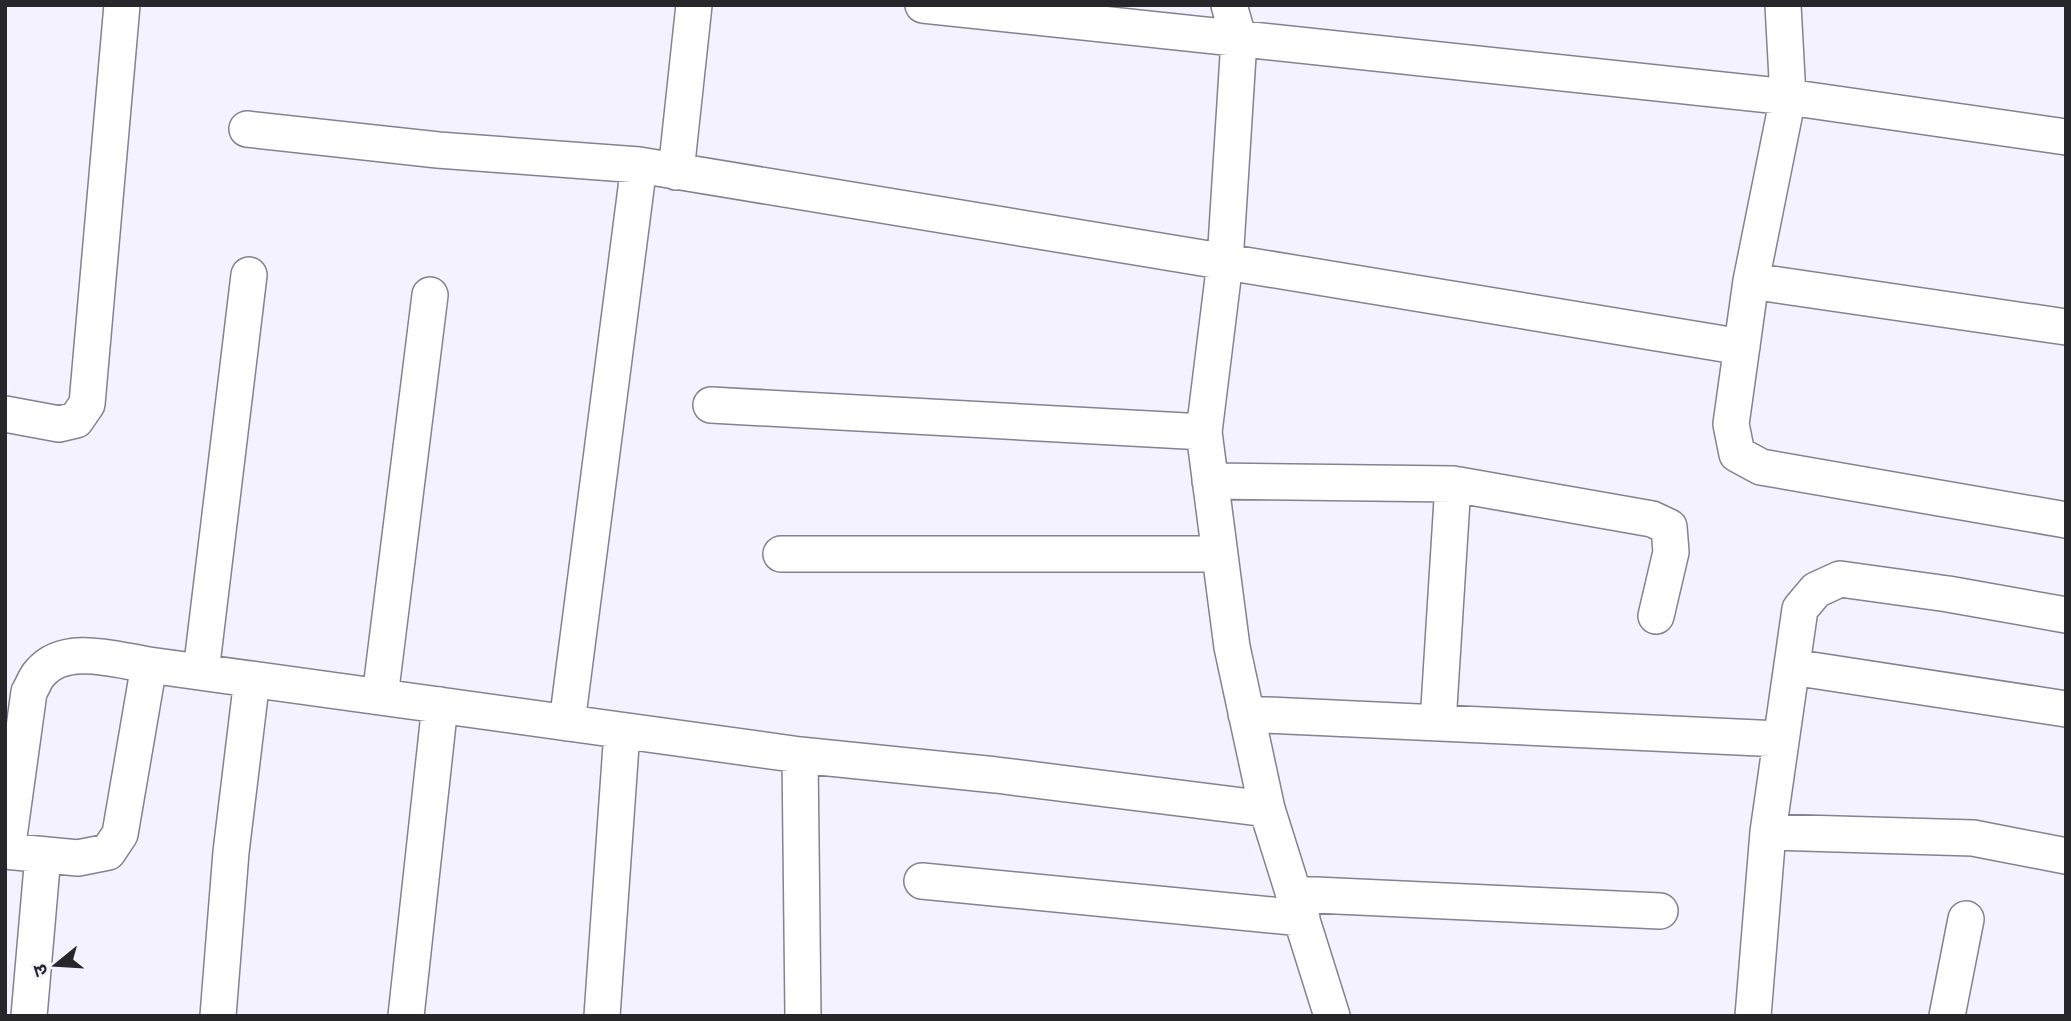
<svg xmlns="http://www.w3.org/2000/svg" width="2071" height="1021" font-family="'Space Grotesk','Noto Sans Devanagari',sans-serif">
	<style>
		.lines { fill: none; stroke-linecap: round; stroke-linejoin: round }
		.street-casing { stroke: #83828f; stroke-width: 38 }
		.street { stroke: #fff; stroke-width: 35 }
	</style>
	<rect width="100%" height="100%" fill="#f3f2fe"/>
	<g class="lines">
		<defs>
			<path id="street" d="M923 5 1788 97 2066 137
				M1229 5 1239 40 1225 262 1204 432 1232 647 1267 809 1332 1016
				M1783 5 1788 97 1751 281 1731 424 1737 454 1761 467 2066 520
				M247 129 438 150 639 165 1742 347
				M676 172 694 5
				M1751 281 2066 327
				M711 405 1204 432
				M5 414 59 424 76 420 87 404 122 5
				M1210 481 1453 484 1652 519 1669 527 1671 552 1656 616
				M781 554H1220
				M1792 667 2066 709
				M201 672 249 275
				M380 697 430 295
				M1246 714 1781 739
				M567 723 639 165
				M1438 723 1453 484
				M800 755 803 1016
				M1768 832 1973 838 2066 856
				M5 851 78 858 108 852 120 834 149 665 800 755 996 775 1267 809
				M7 851 29 692C33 686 35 678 40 673 65 643 116 660 149 665
				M922 881 1302 918
				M1294 894 1660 911
				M29 1016 43 855
				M218 1016 231 852 252 679
				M406 1016 440 705
				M602 1016 622 731
				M1753 1016 1768 832 1800 609 1816 590 1840 579 1948 594 2066 615
				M1947 1016 1966 919"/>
		</defs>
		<use href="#street" class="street-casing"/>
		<use href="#street" class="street"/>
	</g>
	<rect width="2071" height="1021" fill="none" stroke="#26262b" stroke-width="14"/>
	<g transform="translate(56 965) rotate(252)" stroke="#f3f2fe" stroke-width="5" paint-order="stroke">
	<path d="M0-5L12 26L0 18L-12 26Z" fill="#26262b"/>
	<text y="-10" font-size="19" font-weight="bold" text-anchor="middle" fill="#26262b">उ</text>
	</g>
</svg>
